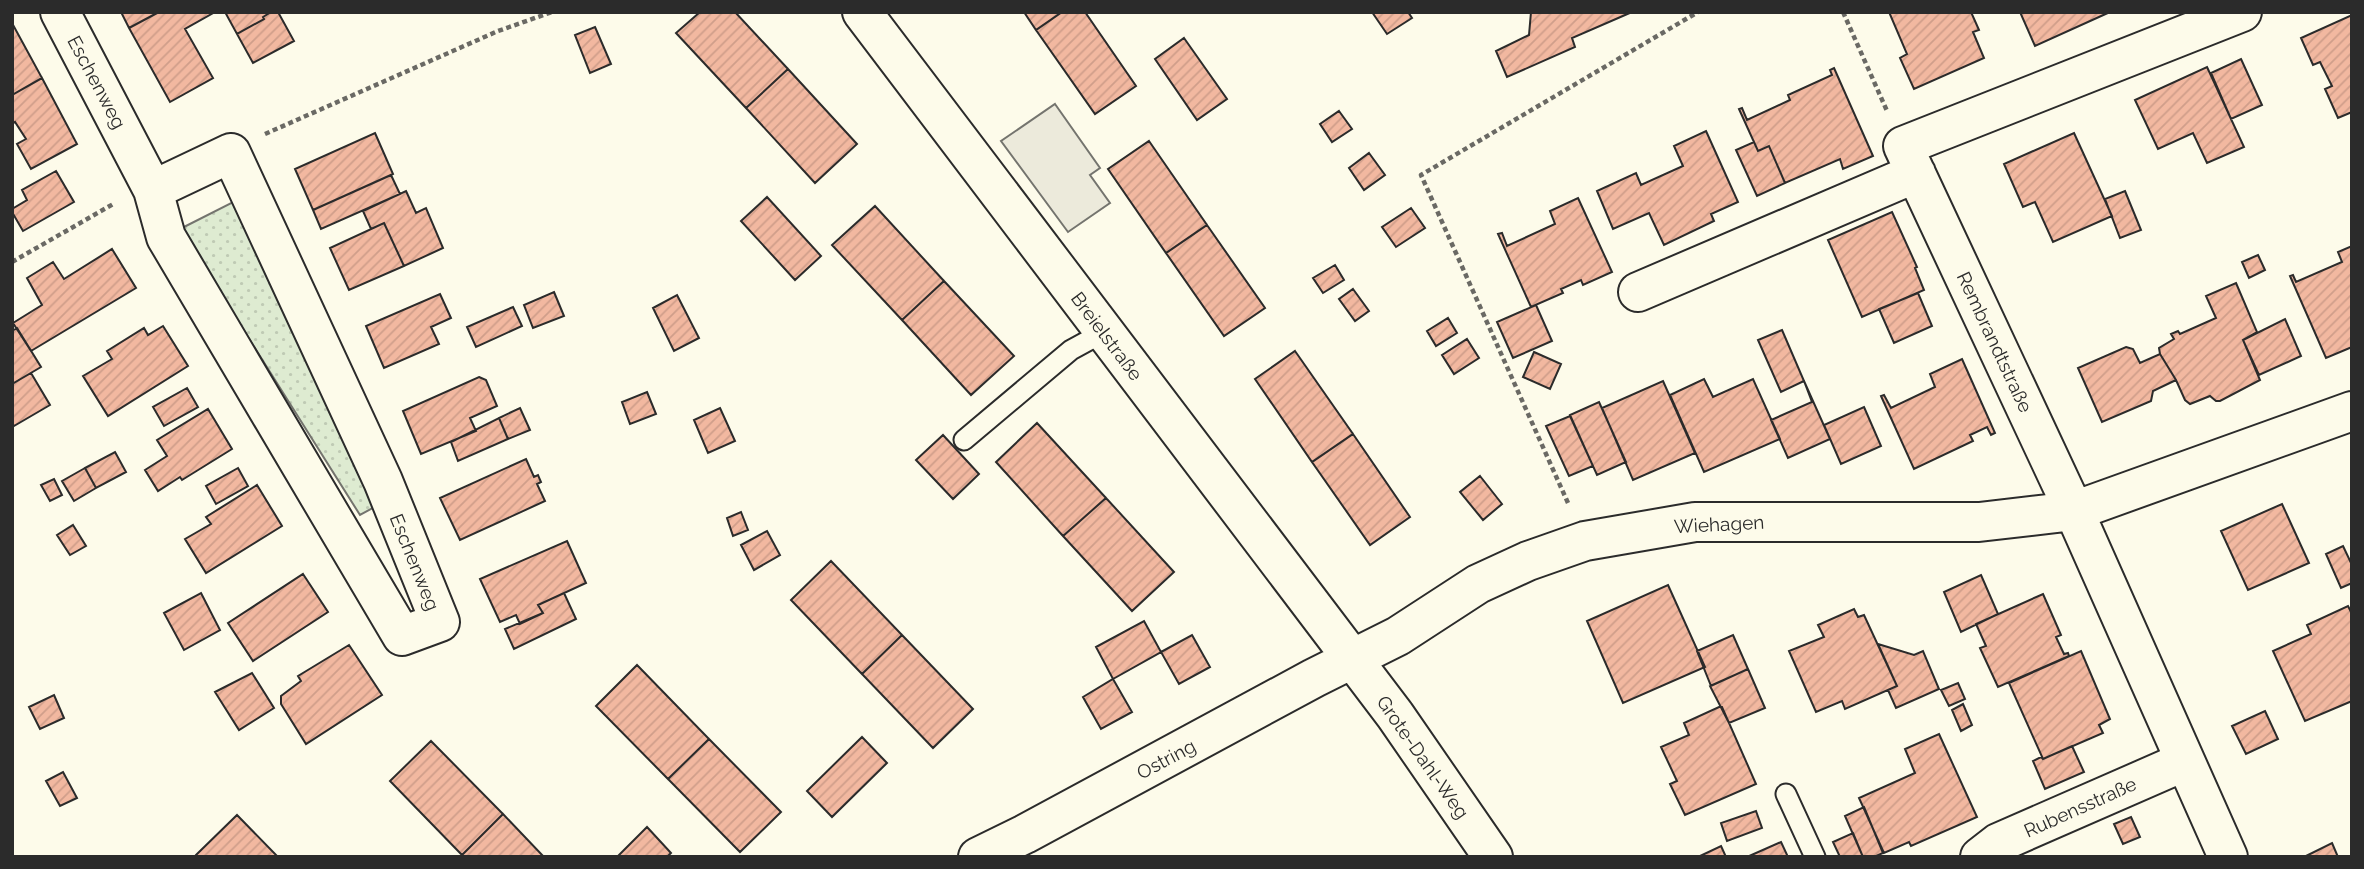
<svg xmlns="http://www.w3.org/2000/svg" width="2364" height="869" font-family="Raleway,sans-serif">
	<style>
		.grass { fill: url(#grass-dots); stroke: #74746e; stroke-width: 2 }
		.parking { fill: #eceadb; stroke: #74746e; stroke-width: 2 }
		.building { fill: url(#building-hatch); stroke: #2b2b2b; stroke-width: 2 }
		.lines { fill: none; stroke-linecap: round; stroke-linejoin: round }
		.lane-casing { stroke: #2b2b2b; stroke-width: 23 }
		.street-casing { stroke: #2b2b2b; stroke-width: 42 }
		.path { stroke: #6a6964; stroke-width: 4.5; stroke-dasharray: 5 3.5; stroke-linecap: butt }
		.lane { stroke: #fdfbea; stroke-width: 19 }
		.street { stroke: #fdfbea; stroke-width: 38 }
		.labels { text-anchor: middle; stroke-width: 5; stroke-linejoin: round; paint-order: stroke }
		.street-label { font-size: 19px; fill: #2b2b2b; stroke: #fdfbea }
	</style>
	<defs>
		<pattern id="grass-dots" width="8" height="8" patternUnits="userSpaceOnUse" patternTransform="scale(1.75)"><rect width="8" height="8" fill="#deebd1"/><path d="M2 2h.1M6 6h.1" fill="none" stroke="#bfcab4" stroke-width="1.8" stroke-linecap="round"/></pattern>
		<pattern id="building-hatch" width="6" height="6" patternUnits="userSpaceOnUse" patternTransform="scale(1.75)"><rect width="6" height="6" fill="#f2b8a0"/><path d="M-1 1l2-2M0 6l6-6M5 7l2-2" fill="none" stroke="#d09e8a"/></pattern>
	</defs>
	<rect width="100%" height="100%" fill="#fdfbea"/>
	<path class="grass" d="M243 197 380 504 360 515 180 229Z"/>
	<path class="parking" d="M1055 104 1100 168 1090 175 1110 203 1068 232 1001 141Z"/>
	<path class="building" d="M121 12H159L129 28Z
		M159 12H215L185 29 213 78 170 102 129 28Z
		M225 12H271L263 17 264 19 237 34Z
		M271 12H278L294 41 253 63 237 34 264 19 263 17Z
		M700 12H735L788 69 746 108 676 33Z
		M1024 12H1062L1036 30Z
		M1062 12H1085L1136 86 1095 114 1036 30Z
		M1372 12H1408L1412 18 1387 34Z
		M1531 12H1632L1572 38 1575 47 1507 77 1496 51 1529 35Z
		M1889 12H1971L1979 30 1973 32 1984 58 1914 89 1900 58 1907 54Z
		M2020 12H2110L2035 46Z
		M2352 15V112L2338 118 2325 89 2332 86 2320 62 2313 65 2301 38Z
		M12 23 42 78 12 95Z
		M595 27 611 64 590 73 575 35Z
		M1184 38 1227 99 1197 120 1155 59Z
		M2241 59 2262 105 2231 119 2211 73Z
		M2207 67 2244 147 2207 163 2193 133 2158 149 2135 100Z
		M1834 68 1873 156 1843 169 1840 159 1785 183 1769 146 1758 151 1739 109 1742 108 1747 120 1790 100 1788 95 1832 75 1830 70Z
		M788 69 857 144 815 183 746 108Z
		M42 78 77 144 31 169 17 144 26 139 15 122 12 124V95Z
		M1339 111 1352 129 1332 142 1320 124Z
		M1706 131 1738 202 1711 214 1714 221 1664 245 1649 213 1613 229 1597 191 1636 173 1641 185 1683 166 1674 146Z
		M375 133 393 174 313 210 295 169Z
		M2074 133 2112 216 2053 242 2035 202 2023 207 2004 164Z
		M1149 141 1207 225 1166 253 1108 169Z
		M1754 142 1758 151 1769 146 1785 183 1757 196 1736 150Z
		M1369 153 1385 175 1364 190 1349 168Z
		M56 171 74 202 23 231 12 212V209L27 200 22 190Z
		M391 175 400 194 321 229 313 210Z
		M406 191 416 213 426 208 443 248 404 266 384 223 371 229 363 211Z
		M2125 191 2141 230 2120 238 2105 199Z
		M767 197 821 256 795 280 741 221Z
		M1578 198 1612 272 1583 285 1581 280 1561 289 1563 293 1531 307 1498 234 1502 233 1507 246 1555 224 1550 211Z
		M875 206 944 281 902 320 832 245Z
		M1411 208 1425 228 1396 247 1382 227Z
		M1892 212 1917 267 1915 268 1924 290 1862 317 1828 240Z
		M384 223 404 266 349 290 330 248Z
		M1207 225 1265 308 1224 336 1166 253Z
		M2352 246V347L2326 358 2290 276 2293 275 2296 282 2342 262 2338 252Z
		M112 249 136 288 31 351 13 323 42 305 27 278 53 262 64 279Z
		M2258 255 2265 270 2249 278 2242 262Z
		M1335 265 1344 280 1323 293 1313 278Z
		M944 281 1014 356 971 395 902 320Z
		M2236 283 2257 332 2243 340 2260 380 2220 401H2216L2210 396 2190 404 2185 400 2176 380 2160 354 2159 348 2174 339 2171 334 2178 331 2180 334 2216 318 2206 296Z
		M1353 289 1369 311 1355 321 1339 299Z
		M554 292 564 316 533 328 524 305Z
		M1918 293 1932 326 1894 343 1879 309Z
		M440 294 451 318 431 327 439 344 384 368 366 326Z
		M677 295 699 338 674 351 653 308Z
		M1536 305 1552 341 1513 358 1497 322Z
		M513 307 522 326 476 347 467 327Z
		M1448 318 1457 333 1436 346 1427 331Z
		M2285 319 2301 356 2259 375 2243 340Z
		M163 326 188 366 108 416 83 376 112 359 107 351 144 328 148 335Z
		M17 328 41 367 12 384V331Z
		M1782 330 1804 381 1781 392 1758 340Z
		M1467 339 1479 358 1454 374 1442 355Z
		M2126 347 2133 349 2140 363 2160 354 2176 380 2153 391 2151 401 2102 422 2078 368Z
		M1295 351 1353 434 1312 462 1255 379Z
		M1534 352 1561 364 1550 389 1523 377Z
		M1962 359 1995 433 1991 435 1987 427 1970 435 1973 441 1914 469 1881 396 1884 395 1891 408 1935 387 1930 374Z
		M31 373 50 405 14 426 12 423V384Z
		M479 377 486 380 497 406 470 418 476 431 421 454 403 411Z
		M1704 379 1713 397 1753 379 1780 439 1704 472 1670 395Z
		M1663 381 1695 453 1633 480 1602 408Z
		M1804 381 1830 439 1788 458 1771 420 1812 402Z
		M187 388 198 407 164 426 153 407Z
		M647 392 656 414 630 424 622 402Z
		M1599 402 1626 462 1597 475 1570 415Z
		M1864 407 1881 446 1841 464 1824 425Z
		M520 408 530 430 508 439 499 418Z
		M720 408 735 441 708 453 694 420Z
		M208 409 232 449 182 480 180 477 158 491 145 470 167 456 157 440Z
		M1570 416 1593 466 1569 476 1546 426Z
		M499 418 508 439 458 461 451 442Z
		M1037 423 1106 498 1063 536 996 462Z
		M1353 434 1410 517 1370 545 1312 462Z
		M943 435 979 474 953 499 916 460Z
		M115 452 126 472 96 488 85 468Z
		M526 459 534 477 538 475 541 482 537 484 545 501 460 540 440 498Z
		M85 468 96 488 74 501 62 481Z
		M238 468 248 486 216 504 206 486Z
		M1480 476 1502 504 1483 520 1460 492Z
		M54 479 62 495 50 501 41 485Z
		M257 485 282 526 206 573 185 539 211 524 206 517Z
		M1106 498 1174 572 1132 611 1063 536Z
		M2282 504 2309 563 2248 590 2221 531Z
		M741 512 748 530 733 536 727 518Z
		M73 525 86 546 70 555 57 535Z
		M767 531 780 555 754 570 741 545Z
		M567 541 586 583 538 605 543 613 520 624 516 615 500 622 480 579Z
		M2343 546 2352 565V583L2341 588 2326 554Z
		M831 561 902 635 862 674 791 600Z
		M303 574 328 612 253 661 228 623Z
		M1981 575 1998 614 1961 632 1944 592Z
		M1668 585 1705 667 1623 703 1587 621Z
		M201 593 220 630 184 650 164 613Z
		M564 593 576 619 514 649 505 629 543 613 538 605Z
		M2043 594 2061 635 2056 637 2064 654 2068 653 2069 656 1998 687 1980 648 1986 646 1976 624Z
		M2348 606 2352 614V701L2305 721 2273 651 2311 634 2307 625Z
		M1854 609 1858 617 1864 615 1897 686 1845 709 1842 701 1816 712 1789 651 1824 637 1818 625Z
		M1144 621 1161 652 1113 679 1096 647Z
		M902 635 973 709 933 748 862 674Z
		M1192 635 1210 667 1179 684 1161 652Z
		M1733 635 1748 669 1711 686 1697 651Z
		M1878 644 1914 655 1923 651 1939 689 1896 708 1888 690 1897 686Z
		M349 645 382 695 306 744 281 704V696L301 681 298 676Z
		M2081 651 2110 719 2099 725 2103 733 2043 759 2009 683Z
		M637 665 709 739 668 779 596 706Z
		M1748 669 1765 708 1729 723 1710 686Z
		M252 673 274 708 239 730 215 692Z
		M1113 679 1132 712 1101 729 1083 697Z
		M1958 683 1965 699 1949 706 1941 690Z
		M54 695 64 718 40 729 29 707Z
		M1963 704 1972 725 1961 731 1952 710Z
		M1719 707H1722L1756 784 1685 815 1670 784 1677 781 1661 747 1689 735 1684 723Z
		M2265 711 2278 739 2246 754 2232 726Z
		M1939 734 1977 817 1911 846 1909 842 1884 853 1859 798 1915 773 1905 749Z
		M862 737 887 763 832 817 807 791Z
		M709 739 781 812 740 852 668 779Z
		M431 741 503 814 462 855 390 781Z
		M2072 746 2084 772 2045 789 2033 761 2041 757 2043 759Z
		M63 772 77 798 60 806 46 781Z
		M1864 807 1883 853 1874 857H1863L1845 816Z
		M1756 811 1762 828 1727 841 1721 823Z
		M503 814 544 857H464L462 855Z
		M237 815 278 857H197L196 855Z
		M2131 817 2140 837 2123 844 2114 824Z
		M647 827 671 853 667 857H617Z
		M1853 833 1863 857H1840L1833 842Z
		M1781 842 1788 857H1747Z
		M2332 843 2338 857H2304Z
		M1721 846 1726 857H1698Z"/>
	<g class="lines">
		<defs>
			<path id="lane" d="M964 440 1071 350 1104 332
				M1786 794 1815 857"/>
			<path id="street" d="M60 12 153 190 166 237 402 636 440 622 383 481 231 153 153 190
				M862 12 1395 715 1493 857
				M1638 292 1916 173
				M978 857 1025 834 1314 678 1398 636 1478 584 1528 561 1585 541 1695 522H1979L2074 511 2352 411
				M1980 857 1998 843 2183 762
				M2228 857 2074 511 1903 146 2242 12"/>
		</defs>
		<use href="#lane" class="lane-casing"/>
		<use href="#street" class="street-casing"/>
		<path class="path" d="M1843 12 1887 111
			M265 134 498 31 552 12
			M12 262 115 203
			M1568 503 1421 175 1698 12"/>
		<use href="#lane" class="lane"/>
		<use href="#street" class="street"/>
	</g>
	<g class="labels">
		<g class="street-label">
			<text transform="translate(97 82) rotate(62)" y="7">Eschenweg</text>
			<text transform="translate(1107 336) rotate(53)" y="7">Breielstraße</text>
			<text transform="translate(1995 342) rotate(65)" y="7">Rembrandtstraße</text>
			<text transform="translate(1719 524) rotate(-3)" y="7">Wiehagen</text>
			<text transform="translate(415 562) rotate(68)" y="7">Eschenweg</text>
			<text transform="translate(1423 757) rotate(55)" y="7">Grote-Dahl-Weg</text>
			<text transform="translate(1166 759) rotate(-28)" y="7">Ostring</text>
			<text transform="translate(2080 807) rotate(-24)" y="7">Rubensstraße</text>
		</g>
	</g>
	<rect width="2364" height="869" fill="none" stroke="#2b2b2b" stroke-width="28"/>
</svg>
